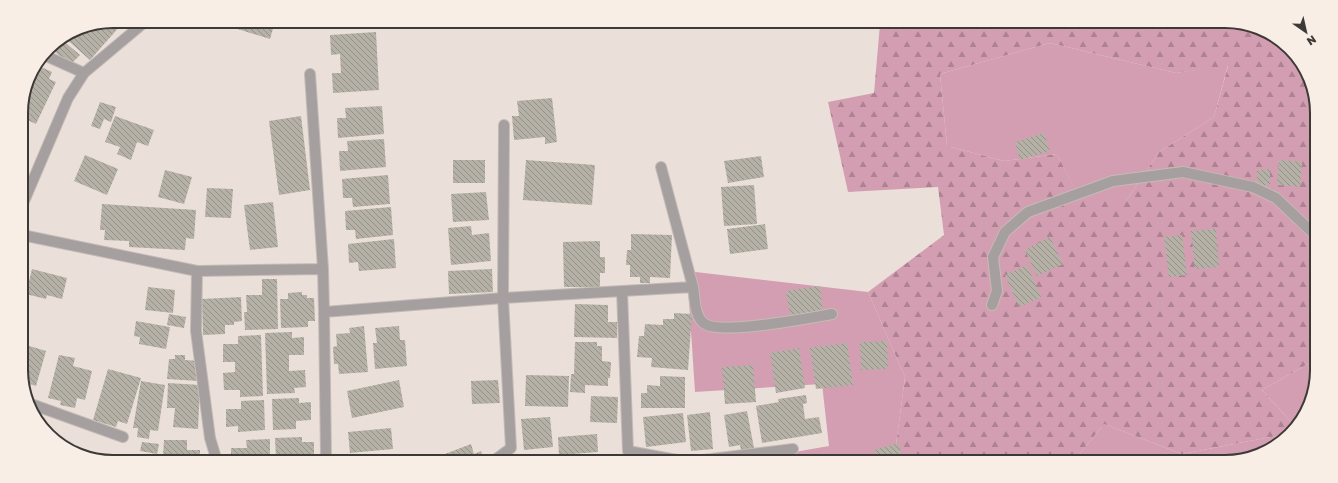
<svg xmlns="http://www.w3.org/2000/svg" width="1338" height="483" font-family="'Golos Text',sans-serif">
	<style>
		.green { fill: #d49eb2 }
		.forest { fill: url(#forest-firs); fill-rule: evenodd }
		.building { fill: url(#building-back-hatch) }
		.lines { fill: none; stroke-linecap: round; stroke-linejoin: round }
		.minor-casing { stroke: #c5bbb5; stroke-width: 12 }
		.minor { stroke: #a59f9f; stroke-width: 10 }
		.rim { fill: none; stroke: #3d3936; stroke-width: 2 }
	</style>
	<defs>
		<pattern id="forest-firs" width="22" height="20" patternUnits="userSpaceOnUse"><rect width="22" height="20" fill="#d49eb2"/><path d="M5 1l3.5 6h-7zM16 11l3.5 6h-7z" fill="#ad8292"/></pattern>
		<pattern id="building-back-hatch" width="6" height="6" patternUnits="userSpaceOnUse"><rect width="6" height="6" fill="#b5b1a7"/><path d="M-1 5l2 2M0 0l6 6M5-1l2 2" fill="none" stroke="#949189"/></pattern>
	</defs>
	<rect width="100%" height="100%" fill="#ebe0d9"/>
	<path class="green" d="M1050 43 1176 73 1228 65 1214 117 1159 152 1126 201 1081 202 1057 154 1004 161 947 146 940 74Z
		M687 271 868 292 905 377 894 460H749L829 446 822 384 695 392Z
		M1313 361 1312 399 1294 425 1262 390Z
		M1104 424 1182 454 1287 434 1281 443 1230 462 1074 461Z"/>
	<path class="forest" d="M880 24 1254 26 1294 53 1316 101 1313 361 1262 390 1294 425 1287 434 1182 454 1104 424 1074 461 894 460 905 377 868 292 944 235 938 187 848 192 828 102 874 93ZM1050 43 1176 73 1228 66 1214 117 1159 152 1126 201H1081L1057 154 1004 161 947 146 940 74Z"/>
	<path class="building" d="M113 21H117L121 25 90 60 64 37 78 28Z
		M219 21 245 22H275L270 39 218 23Z
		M376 32 379 90 333 93 332 73H341L340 54 331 55 330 35Z
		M61 39 80 55 70 65 50 47Z
		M39 66 52 72 49 79 56 82 36 124 21 117V107L31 72 32 70 36 72Z
		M552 98 557 142 545 144V137L514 140 512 116H519L517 101Z
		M100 102 116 107 111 122 104 119 100 129 91 126Z
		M382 106 384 134 338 138 337 118H346L345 108Z
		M115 116 154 130 148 146 137 142 131 160 117 154 120 147 105 142Z
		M301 116 310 190 279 195 269 121Z
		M1044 133 1050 151 1020 160 1015 142Z
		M384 139 386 167 340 171 339 151H348L347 141Z
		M85 155 118 169 107 195 74 181Z
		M761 156 764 177 728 183 724 161Z
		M453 160H485V183H453Z
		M526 160 595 165 592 205 523 200Z
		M1279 160 1302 162 1300 187 1277 185Z
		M1312 162H1315V186L1308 185Z
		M1270 169V185H1257V170Z
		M165 170 192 177 184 204 158 197Z
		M388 175 390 204 353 207 352 198H343L342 179Z
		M754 185 757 224 724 226 721 187Z
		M207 188 233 189 231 218 205 217Z
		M486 192 489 220 453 222 451 194Z
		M273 202 278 247 250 250 244 205Z
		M102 204 196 210 194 239 186 238 185 250 129 247V241L104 240 105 230H100Z
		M391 207 393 235 356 239 355 230H346L345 211Z
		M765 224 768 249 730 254 727 229Z
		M471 226 472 235 489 233 491 261 451 265 448 228Z
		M1216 229 1219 267 1195 269 1191 231Z
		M631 234 672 235 670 278 650 277V283H640V277H630V265H626L627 250H631Z
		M1182 235 1187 275 1169 277 1164 237Z
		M1050 237 1063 264 1037 276 1025 250Z
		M394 239 396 268 359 271 358 262 349 263 348 244Z
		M600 241V257H605V273H600V287H564L563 242Z
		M1027 265 1041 297 1019 307 1005 275Z
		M32 269 67 278 62 299 47 295 46 299 26 294Z
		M492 269 493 292 449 294 448 271Z
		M262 279H277L278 329 245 330 244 312H247L246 295H262Z
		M820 286 823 313 790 317 786 291Z
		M148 287 175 290 173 313 145 310Z
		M302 292V295H307V298H314L315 321H308V327L281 328 280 299H288V293Z
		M241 297 242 321 234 322V325H225V334L203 335 202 299Z
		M575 304 608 305V322H617V338L574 337Z
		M674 313 692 314 688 370 651 367 652 358 637 357 639 336H644L645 324 663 325V319H674Z
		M169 314 186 317 184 328 167 325Z
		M136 321 170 327 166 349 139 344 140 337 134 336Z
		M364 326 368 372 339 374 338 364H334L333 347 337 346 336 334 350 333 349 328Z
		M399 326 400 340H405L407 366 375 369 373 343H377L375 328Z
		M292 332V338L304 337V355H289V371L305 370 306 387 294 388 295 393 267 394 265 333Z
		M261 335 263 396 240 397V390H224L223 373 235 372V362H223V344H238V336Z
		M887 341 888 369 861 370 860 342Z
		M575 342H597V346H602V361L611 362 610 378H608V386L585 385V393L570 392 571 374H574Z
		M847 343 853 385 816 389 810 348Z
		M23 344 46 351 36 386 26 383 25 389 23 387Z
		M799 348 805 388 776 393 770 353Z
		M59 355 75 358 73 366 92 371 85 400 77 398 75 408 60 405 61 401 48 398Z
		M175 355H185V360L199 361 198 381 167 379 169 359H175Z
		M753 365 756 402 725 404 722 367Z
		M108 369 141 378 127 424 118 421 116 427 93 420Z
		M526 375 569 376 568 407 525 406Z
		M660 376 685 377V408H641V393H647V385L660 386Z
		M399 380 404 407 352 418 347 391Z
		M498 380 500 403 472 404 471 381Z
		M141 381 165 385 158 431 150 430 149 439 137 437 138 428H133Z
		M168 383 200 385 198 429 173 427 175 408H167Z
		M806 395 807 403 803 404 805 419 819 417 822 433 762 443 756 406 779 402 778 399Z
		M591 396 618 397 617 423 590 422Z
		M299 398V403L311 402V420L296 421V429L273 430 272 399Z
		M264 400 265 430 238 432V426L226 427V409H241V401Z
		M747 411 754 448 741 450 740 445 729 447 724 415Z
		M710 412 713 449 691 451 687 415Z
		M683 413 686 442 646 447 643 417Z
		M550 417 553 447 524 450 521 419Z
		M391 428 393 449 350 453 348 432Z
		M597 434 598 452 559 455 558 437Z
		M302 437V442H314V458H276L275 438Z
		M270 439V458H231V448H247L246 440Z
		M164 440H187V450H200V458L163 457Z
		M142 442 159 444 157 454 140 451Z
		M898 443 903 460H877L874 450Z
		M471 444 474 454 481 451 484 459H432Z"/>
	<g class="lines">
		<defs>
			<path id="minor" d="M44 55 84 73
				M310 74 323 269
				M661 167 693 287
				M22 206 68 98 84 73 146 21
				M22 235 197 271 323 269 324 312 503 298 622 291 628 451 677 460
				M197 271 196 331 210 438 216 458
				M622 291 693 287C695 298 694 317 705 324 722 335 809 318 832 314
				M992 305 997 291 993 257 1005 232 1028 212 1113 181 1183 172 1253 187 1276 198 1314 234
				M324 312 326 458
				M31 404 123 437
				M496 459 511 448 503 298 504 125
				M703 460 793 449"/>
		</defs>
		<use href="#minor" class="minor-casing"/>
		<use href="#minor" class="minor"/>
	</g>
	<path d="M0 0H1338V483H0ZM113 28H1225A85 85 0 0 1 1310 113V370A85 85 0 0 1 1225 455H113A85 85 0 0 1 28 370V113A85 85 0 0 1 113 28Z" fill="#f8eee6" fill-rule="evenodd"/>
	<path class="rim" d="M113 28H1225A85 85 0 0 1 1310 113V370A85 85 0 0 1 1225 455H113A85 85 0 0 1 28 370V113A85 85 0 0 1 113 28Z"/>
	<g transform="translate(1306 32) rotate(146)" stroke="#f8eee6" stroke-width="3" paint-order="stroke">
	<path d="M0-3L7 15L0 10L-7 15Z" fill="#3d3936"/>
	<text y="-6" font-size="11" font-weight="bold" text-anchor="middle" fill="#3d3936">N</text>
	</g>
</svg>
